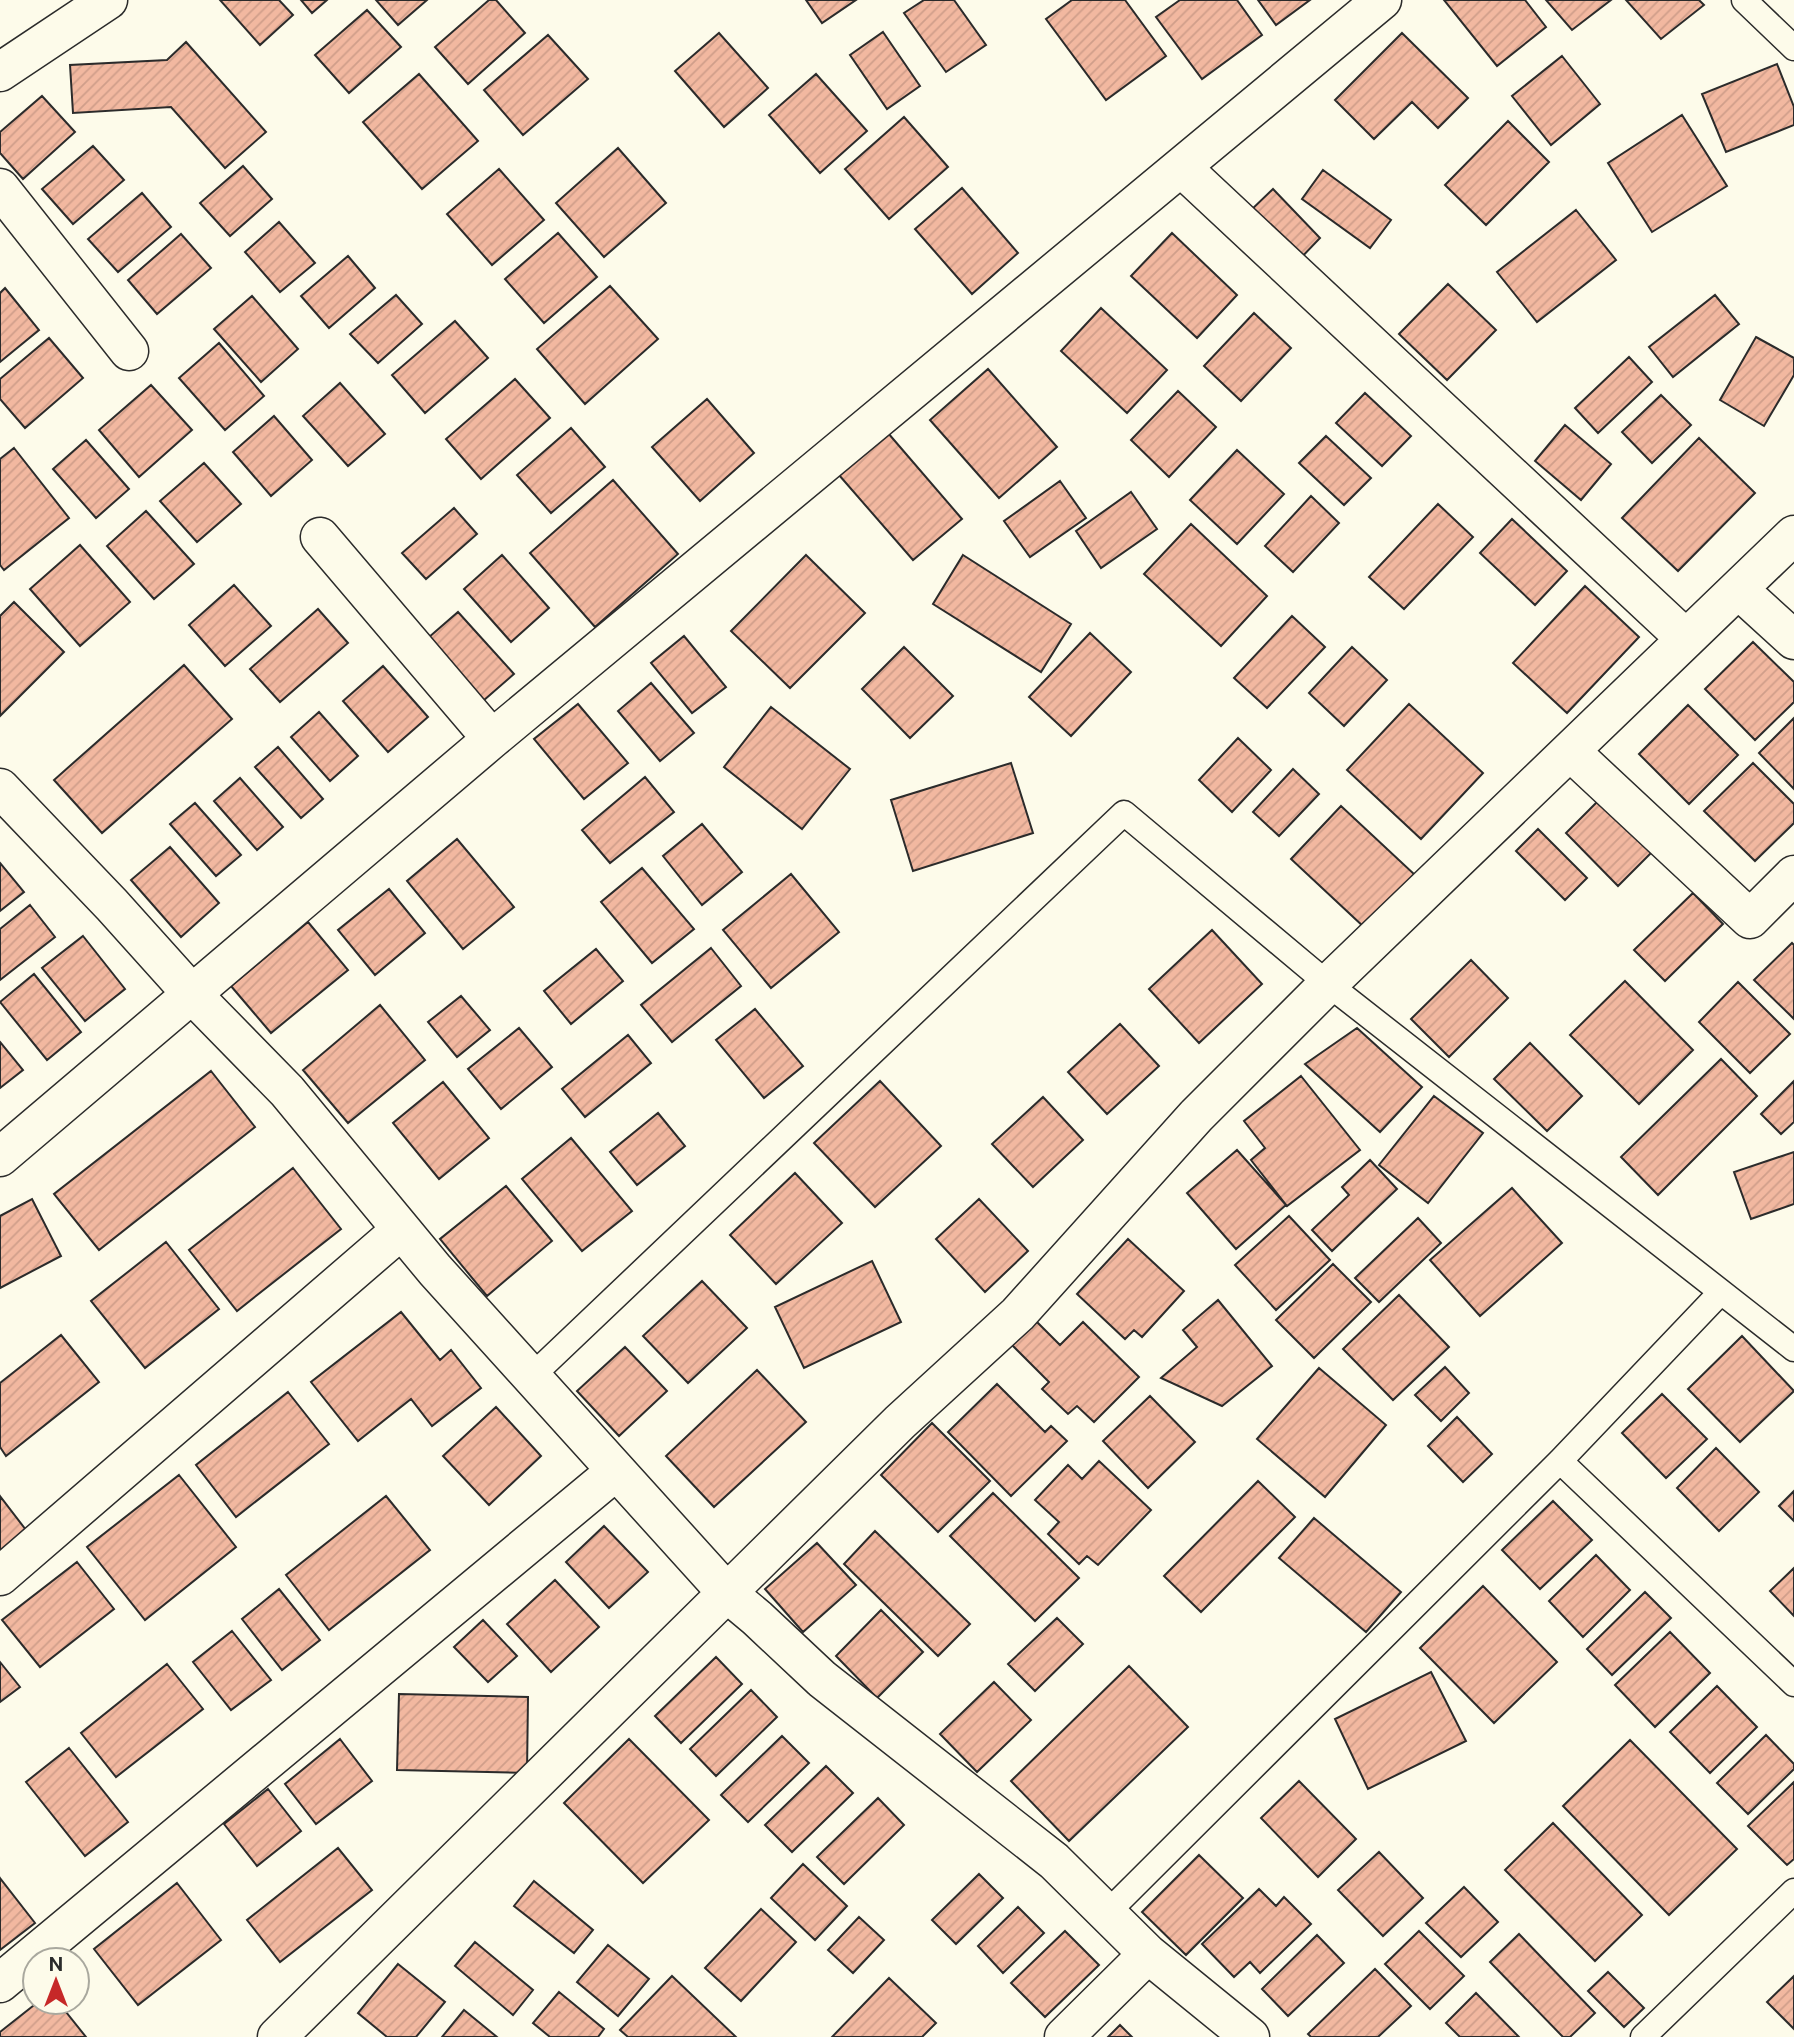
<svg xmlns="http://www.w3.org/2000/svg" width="1794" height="2037" font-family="'Public Sans',sans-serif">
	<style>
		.building { fill: url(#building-hatch); stroke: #2b2b2b; stroke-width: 2 }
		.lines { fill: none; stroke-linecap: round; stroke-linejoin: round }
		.service-casing { stroke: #2b2b2b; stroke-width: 27 }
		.minor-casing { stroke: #2b2b2b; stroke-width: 41 }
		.service { stroke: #fdfbea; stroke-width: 24 }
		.minor { stroke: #fdfbea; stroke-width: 38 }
	</style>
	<defs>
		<pattern id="building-hatch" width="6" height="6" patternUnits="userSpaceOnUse" patternTransform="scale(1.75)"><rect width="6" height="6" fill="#f2b8a0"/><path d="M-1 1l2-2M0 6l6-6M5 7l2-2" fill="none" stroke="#d09e8a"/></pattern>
	</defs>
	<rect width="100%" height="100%" fill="#fdfbea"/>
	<path class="building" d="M220 0H279L293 15 260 45Z
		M301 0H327L312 13Z
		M376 0H427L398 25Z
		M489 0H496L525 33 468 84 435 47Z
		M806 0H856L822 23Z
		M924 0H954L986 45 946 72 904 13Z
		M1072 0H1125L1166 56 1106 100 1046 19Z
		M1180 0H1237L1262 35 1202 79 1156 17Z
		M1258 0H1310L1276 25Z
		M1444 0H1525L1546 27 1497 66Z
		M1546 0H1611L1572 30Z
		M1626 0H1699L1704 5 1661 39Z
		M367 10 401 47 349 93 315 55Z
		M883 32 920 86 887 109 850 55Z
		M719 33 768 88 724 127 675 71Z
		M1402 33 1468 98 1438 128 1412 102 1374 139 1335 100Z
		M548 35 588 79 523 135 484 90Z
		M186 42 266 132 225 168 171 107 73 113 70 65 167 60Z
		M1562 56 1600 104 1551 145 1512 96Z
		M1777 64 1794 107V125L1726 152 1702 94Z
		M419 74 478 141 422 189 363 122Z
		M816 74 867 131 820 173 769 115Z
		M42 96 75 132 23 179 0 153V132Z
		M1682 115 1727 186 1652 232 1608 163Z
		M904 117 948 167 889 219 845 169Z
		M1508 121 1549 162 1486 225 1445 185Z
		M93 146 124 180 73 224 42 189Z
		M618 148 666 203 604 257 556 203Z
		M243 166 272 199 230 236 200 203Z
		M499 169 544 220 492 265 447 214Z
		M1323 170 1391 220 1370 248 1302 199Z
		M962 188 1018 253 972 294 915 229Z
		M1273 189 1320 238 1297 262 1248 213Z
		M142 193 171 227 118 272 88 239Z
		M1576 210 1616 260 1537 322 1497 272Z
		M279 222 315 263 280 292 245 252Z
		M558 233 597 277 544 323 505 279Z
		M1172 233 1237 295 1197 338 1131 276Z
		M181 234 211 268 157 314 128 280Z
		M348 256 375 288 329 328 301 296Z
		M1448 284 1496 330 1447 380 1399 334Z
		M610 286 658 339 585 404 537 349Z
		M5 288 39 330 0 362V293Z
		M396 295 422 324 378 363 350 334Z
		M1715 295 1739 324 1673 377 1649 347Z
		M252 296 298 349 261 382 214 329Z
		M1101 308 1167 370 1127 413 1061 351Z
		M1254 313 1291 348 1241 401 1204 366Z
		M455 321 488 358 425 413 392 375Z
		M1756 337 1794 358V375L1764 426 1720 400Z
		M49 338 83 378 25 428 0 399V379Z
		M219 343 264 396 225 430 179 378Z
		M1629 357 1652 382 1598 433 1575 408Z
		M988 369 1057 447 999 498 930 420Z
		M515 379 550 418 481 479 446 439Z
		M340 383 385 434 348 466 303 416Z
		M151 385 192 430 139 477 99 430Z
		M1178 391 1216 427 1169 477 1131 440Z
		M1365 393 1411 436 1382 466 1336 423Z
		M1661 395 1691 425 1652 463 1622 432Z
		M707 399 754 453 700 501 652 447Z
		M274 416 312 460 271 496 233 452Z
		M1565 425 1611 464 1581 500 1535 461Z
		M571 428 605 467 551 513 517 475Z
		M888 433 962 519 913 560 839 475Z
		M1326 436 1371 478 1344 505 1299 463Z
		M1699 438 1755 493 1678 571 1622 518Z
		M86 440 129 489 96 518 53 469Z
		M14 448 69 518 4 570 0 565V459Z
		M1237 450 1284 494 1237 544 1190 500Z
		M204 463 241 504 197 542 160 501Z
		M613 480 678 554 595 627 530 553Z
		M1060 481 1086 518 1030 557 1004 521Z
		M1131 492 1157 529 1101 568 1076 531Z
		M1311 496 1339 523 1293 572 1265 546Z
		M1438 504 1473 537 1404 609 1369 577Z
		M454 508 477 534 426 579 402 553Z
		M146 511 194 564 154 599 107 546Z
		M1512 519 1567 571 1535 605 1480 553Z
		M1191 524 1267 596 1221 646 1144 574Z
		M80 545 130 602 80 646 30 589Z
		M502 555 549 608 511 642 464 589Z
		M806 555 865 613 790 688 731 631Z
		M963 555 1071 624 1041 672 933 604Z
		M234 585 271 626 225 666 189 625Z
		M1585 586 1639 637 1567 713 1513 663Z
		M14 602 64 652 0 716V616Z
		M318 609 348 643 280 702 250 669Z
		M458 612 514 674 476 707 421 644Z
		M1292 616 1325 647 1267 708 1234 678Z
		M1090 633 1131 672 1071 736 1029 697Z
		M684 636 726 687 692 713 651 663Z
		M1753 642 1794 682V702L1755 740 1705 689Z
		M904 647 953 696 910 738 862 689Z
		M1352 647 1387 680 1344 726 1309 693Z
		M184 665 232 719 102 833 54 780Z
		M383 666 428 717 388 752 343 701Z
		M651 683 694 733 660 761 618 711Z
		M578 704 628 763 584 799 534 739Z
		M1409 704 1483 773 1421 839 1347 770Z
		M1688 705 1738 755 1689 804 1639 754Z
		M771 707 850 769 802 829 724 767Z
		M319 712 358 756 330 781 291 737Z
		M1794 718V789L1759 753Z
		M1238 738 1271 770 1232 812 1199 780Z
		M278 747 323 799 301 818 255 767Z
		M1011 763 1033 833 913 871 891 800Z
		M1753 763 1794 804V823L1755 861 1704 811Z
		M1293 769 1319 794 1279 836 1253 812Z
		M645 777 674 812 610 863 582 830Z
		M240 778 283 827 257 850 214 801Z
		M1602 797 1654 850 1618 886 1566 833Z
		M195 803 241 855 216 876 170 824Z
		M1341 806 1415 875 1365 928 1291 859Z
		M702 824 742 872 702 905 663 856Z
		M1538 829 1587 878 1565 900 1516 851Z
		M457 839 514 907 463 949 407 881Z
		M170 847 219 903 181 937 131 880Z
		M0 863 24 892 0 911Z
		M642 868 694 929 652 963 601 902Z
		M791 874 839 932 771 988 723 930Z
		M389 889 425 933 375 975 338 930Z
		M1693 893 1723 924 1665 981 1634 950Z
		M30 905 55 937 0 980V929Z
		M308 922 348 970 271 1033 231 986Z
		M1212 930 1262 984 1199 1043 1149 989Z
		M83 936 125 989 85 1021 42 968Z
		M1792 943 1794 945V1019L1754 980Z
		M711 948 741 986 672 1042 641 1005Z
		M596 949 623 981 571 1024 544 991Z
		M1471 960 1508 998 1449 1057 1411 1019Z
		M34 974 81 1032 47 1060 0 1002Z
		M1625 981 1693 1050 1639 1104 1570 1035Z
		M1738 982 1790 1034 1750 1073 1699 1022Z
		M461 996 490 1030 457 1057 428 1022Z
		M380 1005 425 1060 348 1123 303 1070Z
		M755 1009 803 1066 764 1098 716 1040Z
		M1120 1024 1159 1066 1107 1114 1068 1072Z
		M519 1028 552 1067 501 1109 468 1069Z
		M1357 1028 1422 1087 1380 1132 1305 1064Z
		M628 1035 651 1063 585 1117 562 1089Z
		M0 1042 23 1070 0 1088Z
		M1530 1043 1582 1096 1547 1131 1494 1079Z
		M1721 1059 1757 1096 1658 1195 1621 1157Z
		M211 1071 255 1127 99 1250 54 1194Z
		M1301 1076 1360 1150 1287 1206 1251 1160 1265 1148 1244 1121Z
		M880 1081 941 1146 875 1207 814 1143Z
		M1794 1081V1122L1781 1134 1761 1114Z
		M443 1082 489 1138 439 1179 393 1123Z
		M1434 1096 1483 1133 1428 1203 1379 1165Z
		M1043 1097 1083 1140 1033 1187 992 1144Z
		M658 1113 685 1146 637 1185 610 1152Z
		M571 1138 632 1211 582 1251 522 1179Z
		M1237 1150 1286 1205 1236 1249 1187 1193Z
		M1794 1152V1204L1751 1219 1734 1172Z
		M1370 1160 1397 1189 1332 1251 1312 1230 1349 1195 1342 1187Z
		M293 1168 341 1229 237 1311 189 1250Z
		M795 1173 842 1223 776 1284 730 1235Z
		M506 1186 552 1241 487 1296 440 1239Z
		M1512 1188 1562 1243 1480 1316 1430 1260Z
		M32 1199 61 1256 0 1288V1216Z
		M979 1199 1028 1251 985 1292 936 1239Z
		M1289 1216 1330 1260 1276 1310 1235 1265Z
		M1418 1218 1441 1243 1379 1302 1355 1278Z
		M1128 1239 1184 1291 1142 1337 1134 1330 1125 1339 1077 1294Z
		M166 1242 219 1309 145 1368 91 1301Z
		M872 1261 901 1322 804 1368 775 1307Z
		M1333 1264 1371 1302 1314 1358 1276 1320Z
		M702 1281 747 1328 688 1383 643 1336Z
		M1399 1295 1449 1347 1393 1400 1343 1349Z
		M1218 1300 1272 1366 1222 1406 1161 1378 1197 1347 1183 1330Z
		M401 1312 440 1360 451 1350 481 1388 432 1426 411 1399 358 1441 311 1382Z
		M1030 1315 1060 1345 1083 1322 1139 1377 1094 1422 1077 1406 1068 1414 1042 1389 1049 1382 1006 1339Z
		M61 1335 99 1382 6 1456 0 1447V1383Z
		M1742 1336 1794 1391 1740 1442 1688 1389Z
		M625 1347 667 1391 619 1436 577 1391Z
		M1445 1367 1469 1393 1441 1421 1415 1395Z
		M1319 1368 1386 1425 1325 1497 1257 1439Z
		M757 1370 806 1422 714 1507 666 1456Z
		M997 1384 1045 1432 1051 1426 1067 1441 1011 1496 948 1432Z
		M288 1392 329 1444 236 1517 196 1465Z
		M1662 1394 1707 1439 1666 1478 1622 1433Z
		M1150 1396 1195 1442 1148 1488 1103 1441Z
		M496 1407 541 1456 489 1505 443 1456Z
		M1457 1417 1492 1454 1463 1482 1428 1446Z
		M932 1423 990 1481 938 1532 881 1475Z
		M1716 1448 1759 1492 1719 1531 1677 1488Z
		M1099 1461 1151 1510 1098 1565 1087 1556 1079 1564 1048 1534 1059 1522 1035 1500 1068 1465 1082 1479Z
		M179 1475 236 1547 145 1620 87 1547Z
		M1258 1481 1295 1517 1201 1612 1164 1576Z
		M1794 1491V1521L1779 1506Z
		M993 1493 1079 1578 1035 1621 950 1536Z
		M0 1496 26 1530 0 1551Z
		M386 1496 430 1550 329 1630 286 1575Z
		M1553 1501 1592 1540 1540 1589 1502 1550Z
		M1314 1518 1401 1592 1366 1632 1279 1558Z
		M604 1526 648 1572 609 1608 566 1562Z
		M875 1531 970 1624 938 1656 844 1564Z
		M817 1543 856 1585 803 1632 765 1589Z
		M1596 1555 1630 1590 1583 1637 1549 1601Z
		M77 1562 114 1609 40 1667 2 1620Z
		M1794 1568V1616L1770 1591Z
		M555 1580 599 1627 551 1672 507 1624Z
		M1483 1586 1557 1662 1494 1723 1420 1648Z
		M279 1589 320 1640 282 1670 242 1619Z
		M1645 1592 1671 1618 1612 1675 1587 1649Z
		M881 1610 923 1652 877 1698 836 1656Z
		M1057 1618 1083 1644 1035 1691 1008 1664Z
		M483 1620 517 1656 488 1682 454 1647Z
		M232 1631 271 1680 231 1710 193 1662Z
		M1670 1632 1710 1673 1655 1727 1615 1685Z
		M716 1657 742 1684 681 1743 655 1716Z
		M0 1662 20 1687 0 1702Z
		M167 1664 203 1709 116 1777 81 1733Z
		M1129 1666 1188 1727 1069 1841 1011 1781Z
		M1431 1672 1466 1741 1368 1789 1335 1719Z
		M994 1682 1031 1720 977 1772 940 1734Z
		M1717 1686 1757 1727 1710 1773 1670 1732Z
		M751 1690 777 1717 716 1776 690 1749Z
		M399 1694 528 1697 527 1773 397 1770Z
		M1766 1735 1794 1764V1769L1748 1814 1717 1783Z
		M782 1736 809 1763 748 1822 721 1795Z
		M340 1739 372 1781 316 1824 285 1784Z
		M629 1739 709 1820 643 1883 564 1803Z
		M1630 1740 1737 1849 1669 1915 1563 1806Z
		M69 1748 128 1822 85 1856 26 1782Z
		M826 1766 853 1793 792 1852 765 1825Z
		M1299 1781 1356 1839 1318 1877 1261 1818Z
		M1794 1782V1859L1787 1865 1748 1826Z
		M268 1789 301 1831 257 1866 224 1824Z
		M878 1798 904 1825 844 1884 817 1857Z
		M1553 1823 1642 1915 1595 1961 1505 1870Z
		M338 1848 372 1890 280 1962 247 1920Z
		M1379 1852 1423 1898 1383 1936 1338 1890Z
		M1199 1855 1243 1898 1186 1955 1142 1912Z
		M803 1864 847 1906 815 1940 771 1898Z
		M979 1874 1003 1898 956 1944 932 1920Z
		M0 1878 35 1923 0 1950Z
		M534 1881 593 1930 574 1953 514 1906Z
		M177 1883 221 1940 138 2005 94 1949Z
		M1464 1887 1498 1922 1461 1957 1426 1923Z
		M1259 1889 1276 1906 1284 1897 1311 1924 1260 1973 1250 1962 1234 1977 1202 1944Z
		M1018 1907 1044 1933 1003 1973 978 1946Z
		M761 1909 796 1942 741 2001 705 1968Z
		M859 1917 884 1940 853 1973 828 1950Z
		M1065 1931 1099 1965 1045 2017 1011 1983Z
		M1419 1931 1464 1976 1430 2009 1385 1964Z
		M1519 1934 1595 2013 1570 2037H1563L1490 1962Z
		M1317 1935 1344 1963 1288 2016 1262 1989Z
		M475 1942 533 1990 513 2015 455 1966Z
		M608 1945 649 1979 618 2016 577 1982Z
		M398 1964 445 2002 416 2037H387L358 2013Z
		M1375 1969 1411 2006 1378 2037H1311L1308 2034Z
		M1608 1972 1644 2008 1624 2027 1588 1991Z
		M672 1976 736 2037H628L620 2030Z
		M1794 1976V2029L1767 2002Z
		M889 1978 936 2023 922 2037H832Z
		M559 1992 604 2029 598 2037H550L533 2023Z
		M1476 1993 1519 2037H1460L1446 2023Z
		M38 2002H58L86 2037H0V2032Z
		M464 2010 497 2037H442Z
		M1120 2025 1132 2037H1108Z"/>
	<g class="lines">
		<defs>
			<path id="service" d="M1744 0 1794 48
				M531 1377 1124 813 1328 984 1794 1349
				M1560 1461 1794 1684
				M1106 1914 1560 1461 1721 1292
				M1643 2037 1794 1891"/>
			<path id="minor" d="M0 72 108 0
				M1181 167 1686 639
				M0 188 129 351
				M320 537 492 739
				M1738 589 1794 640
				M1570 751 1750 919 1794 875
				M0 788 112 905 192 994 287 1091 435 1270 727 1593 757 1618 822 1679 1054 1861 1148 1954 1250 2037
				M0 1157 492 739 1382 0
				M0 1576 401 1230
				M0 1983 616 1471
				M277 2037 900 1422 1018 1314 1196 1116 1328 984 1794 535
				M1064 2037 1148 1954"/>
		</defs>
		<use href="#service" class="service-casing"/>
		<use href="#minor" class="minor-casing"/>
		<use href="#service" class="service"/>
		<use href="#minor" class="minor"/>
	</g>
	<g transform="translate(56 1981)"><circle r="33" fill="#fdfbea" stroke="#a9a89e" stroke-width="2"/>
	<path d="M0-5L12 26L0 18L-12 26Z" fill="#c62828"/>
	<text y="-10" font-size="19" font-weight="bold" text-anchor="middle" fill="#2b2b2b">N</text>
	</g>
</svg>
